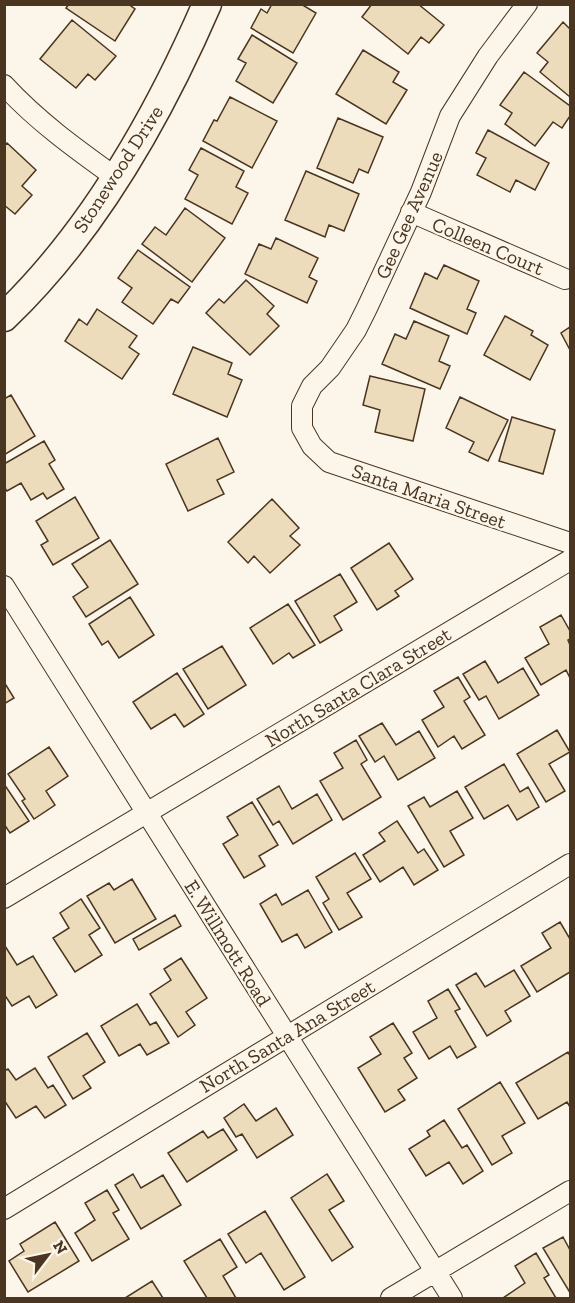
<svg xmlns="http://www.w3.org/2000/svg" width="575" height="1303" font-family="'Zilla Slab',serif">
	<style>
		.building { fill: #ecdcbc; stroke: #4a3520; stroke-width: 1.5 }
		.lines { fill: none; stroke-linecap: round; stroke-linejoin: round }
		.street-casing { stroke: #4a3520; stroke-width: 22 }
		.secondary-casing { stroke: #4a3520; stroke-width: 31 }
		.street { stroke: #fbf6e9; stroke-width: 20 }
		.secondary { stroke: #fbf6e9; stroke-width: 28 }
		.labels { text-anchor: middle; stroke-width: 4.5; stroke-linejoin: round; paint-order: stroke }
		.street-label { font-size: 20px; fill: #4a3520; stroke: #fbf6e9 }
	</style>
	<rect width="100%" height="100%" fill="#fbf6e9"/>
	<path class="building" d="M69 4H128L135 9 115 41 66 8Z
		M272 4H301L316 13 293 53 251 28 261 9 267 13Z
		M372 4H418L444 25 429 43 421 37 408 54 362 17Z
		M72 20 116 56 95 80 88 74 76 88 40 59Z
		M563 22 570 29V97L540 72 548 62 537 53Z
		M252 35 297 63 273 103 236 81 246 63 238 59Z
		M363 50 399 72 393 82 407 90 386 124 336 94Z
		M524 72 570 106V116L562 128 553 122 535 146 505 124 512 113 500 105Z
		M230 97 277 121 252 168 203 141 214 120 217 121Z
		M338 118 383 137 368 173 359 169 353 183 317 168Z
		M488 130 549 163 535 190 516 180 510 192 477 175 486 158 476 153Z
		M7 143 36 170 22 186 32 195 15 214 4 205V146Z
		M201 148 244 171 236 187 248 193 232 224 185 199 198 175 189 170Z
		M306 171 359 194 344 231 329 225 325 237 285 220Z
		M185 208 225 238 192 282 142 244 155 227 166 235Z
		M276 238 318 258 309 277 317 281 307 303 245 274 259 244 271 249Z
		M138 250 190 287 178 303 171 299 153 324 122 302 132 288 118 278Z
		M444 265 479 281 467 309 476 313 467 334 410 308 425 273 437 279Z
		M246 280 274 306 267 314 279 326 250 355 206 313 219 299 224 303Z
		M97 309 137 336 129 347 139 354 122 379 65 341 79 319 87 325Z
		M505 316 533 331 531 335 548 345 530 380 484 355Z
		M414 321 449 336 439 361 450 366 440 389 382 364 395 334 406 339Z
		M570 327V350L561 333Z
		M193 347 232 363 228 374 242 380 227 417 173 394Z
		M370 376 425 389 413 441 375 432 380 410 363 405Z
		M11 395 35 436 4 455V399Z
		M460 397 508 420 488 461 469 452 474 442 446 428Z
		M512 417 555 430 543 474 499 461Z
		M218 438 234 472 217 480 224 494 188 511 166 464Z
		M44 441 55 460 49 464 64 489 47 499 43 493 31 500 21 483 7 491 4 487V464Z
		M75 497 99 538 53 565 41 545 48 541 36 521Z
		M272 499 299 528 290 536 300 545 270 573 254 556 248 563 228 542Z
		M110 540 138 584 86 617 73 597 88 587 72 564Z
		M389 543 413 579 395 591 399 596 377 610 351 568Z
		M340 574 357 602 334 616 342 630 320 643 295 601Z
		M130 597 154 635 119 658 108 641 102 645 89 624Z
		M288 604 315 645 293 658 289 653 273 664 250 628Z
		M561 615 570 631V639L568 640 570 645V678L566 670 541 685 525 658 549 644 540 627Z
		M222 646 246 685 208 709 183 669Z
		M485 661 498 683 523 668 539 695 499 719 486 696 479 700 463 674Z
		M177 673 204 714 184 727 175 714 151 729 133 702Z
		M458 677 470 697 464 701 485 735 462 749 454 736 438 747 422 720 444 707 434 691Z
		M4 682 14 698 4 704Z
		M382 723 396 745 419 731 435 758 398 780 384 756 375 762 359 736Z
		M557 730 570 752 549 764 565 791 546 802 517 754Z
		M356 740 367 760 361 764 381 797 343 820 320 781 343 768 334 753Z
		M49 747 68 776 46 791 55 805 34 819 22 801 25 799 8 774Z
		M504 764 520 792 528 787 539 807 517 820 508 805 484 819 465 787Z
		M4 784 29 821 10 833 4 824Z
		M279 786 292 809 317 794 332 820 293 844 279 821 273 825 257 799Z
		M457 791 473 818 450 831 464 855 444 867 408 806 424 797 430 807Z
		M252 802 278 845 259 856 265 866 244 878 223 844 238 835 227 817Z
		M397 821 418 853 424 849 438 870 414 885 403 867 380 882 363 855 385 841 379 833Z
		M355 853 371 879 347 893 362 917 339 930 323 903 329 899 316 877Z
		M132 879 156 919 115 943 87 896 109 883 114 890Z
		M308 890 332 932 305 948 297 934 282 942 260 904 276 894 282 905Z
		M81 899 100 928 89 935 102 955 75 972 53 938 69 928 60 913Z
		M175 915 181 926 139 950 133 939Z
		M560 922 570 939V972L537 992 521 966 551 948 542 933Z
		M5 946 17 965 33 956 57 995 36 1008 29 996 12 1006 4 994Z
		M181 958 207 998 186 1012 195 1025 178 1037 150 994 171 980 164 969Z
		M514 970 530 996 505 1011 511 1021 487 1036 456 985 476 973 485 987Z
		M448 989 460 1009 455 1011 476 1047 457 1058 450 1046 429 1059 413 1032 437 1018 428 1001Z
		M137 1004 150 1025 156 1022 169 1043 147 1055 140 1044 119 1056 101 1026Z
		M393 1023 412 1053 404 1058 417 1078 398 1090 405 1100 385 1112 358 1068 381 1054 370 1037Z
		M87 1033 105 1062 83 1076 91 1088 73 1099 48 1057Z
		M568 1052 570 1056V1107L567 1102 538 1119 516 1083Z
		M35 1068 48 1088 53 1085 66 1105 45 1118 36 1106 16 1118 4 1100V1071L8 1069 16 1080Z
		M500 1082 525 1123 502 1136 512 1153 492 1165 458 1109Z
		M244 1104 256 1121 276 1108 293 1135 257 1158 242 1134 236 1137 224 1118Z
		M444 1120 462 1148 467 1145 483 1171 463 1184 449 1162 426 1176 409 1149 430 1136 427 1131Z
		M223 1129 237 1150 187 1182 168 1153 203 1131 208 1138Z
		M133 1174 141 1188 163 1175 181 1205 141 1229 115 1185Z
		M327 1174 344 1201 329 1210 353 1247 332 1261 291 1198Z
		M107 1190 119 1210 113 1213 129 1239 92 1261 75 1233 95 1220 85 1203Z
		M265 1211 305 1277 284 1290 261 1253 246 1263 228 1234Z
		M55 1222 79 1261 28 1292 9 1261 24 1251 20 1244Z
		M563 1237 570 1250V1290L569 1291 543 1248Z
		M220 1239 237 1267 223 1276 236 1298H207L184 1261Z
		M536 1253 549 1275 544 1278 556 1298H503L525 1283 515 1266Z
		M152 1281 163 1298H125Z"/>
	<g class="lines">
		<defs>
			<path id="street" d="M527 4 488 56 450 116 421 192 367 308 356 330 330 368 312 386 302 406V428L312 446 329 462 570 543
				M4 85C37 121 76 149 115 177
				M411 212 565 279
				M4 586 452 1298
				M4 898 570 560
				M4 1209 570 864
				M391 1298 570 1191"/>
			<path id="secondary" d="M4 317C94 231 158 117 207 4"/>
		</defs>
		<use href="#street" class="street-casing"/>
		<use href="#secondary" class="secondary-casing"/>
		<use href="#street" class="street"/>
		<use href="#secondary" class="secondary"/>
	</g>
	<g class="labels">
		<g class="street-label">
			<text transform="translate(118 169) rotate(-57)" y="7">Stonewood Drive</text>
			<text transform="translate(409 215) rotate(-66)" y="7">Gee Gee Avenue</text>
			<text transform="translate(488 246) rotate(23)" y="7">Colleen Court</text>
			<text transform="translate(429 496) rotate(19)" y="7">Santa Maria Street</text>
			<text transform="translate(358 687) rotate(-31)" y="7">North Santa Clara Street</text>
			<text transform="translate(228 943) rotate(58)" y="7">E. Willmott Road</text>
			<text transform="translate(287 1036) rotate(-31)" y="7">North Santa Ana Street</text>
		</g>
	</g>
	<rect width="575" height="1303" fill="none" stroke="#4a3520" stroke-width="12"/>
	<g transform="translate(48 1255) rotate(58)" stroke="#fbf6e9" stroke-width="4.5" paint-order="stroke">
	<path d="M0-4.5L10 22L0 15L-10 22Z" fill="#4a3520"/>
	<text y="-9" font-size="16" font-weight="bold" text-anchor="middle" fill="#4a3520">N</text>
	</g>
</svg>
